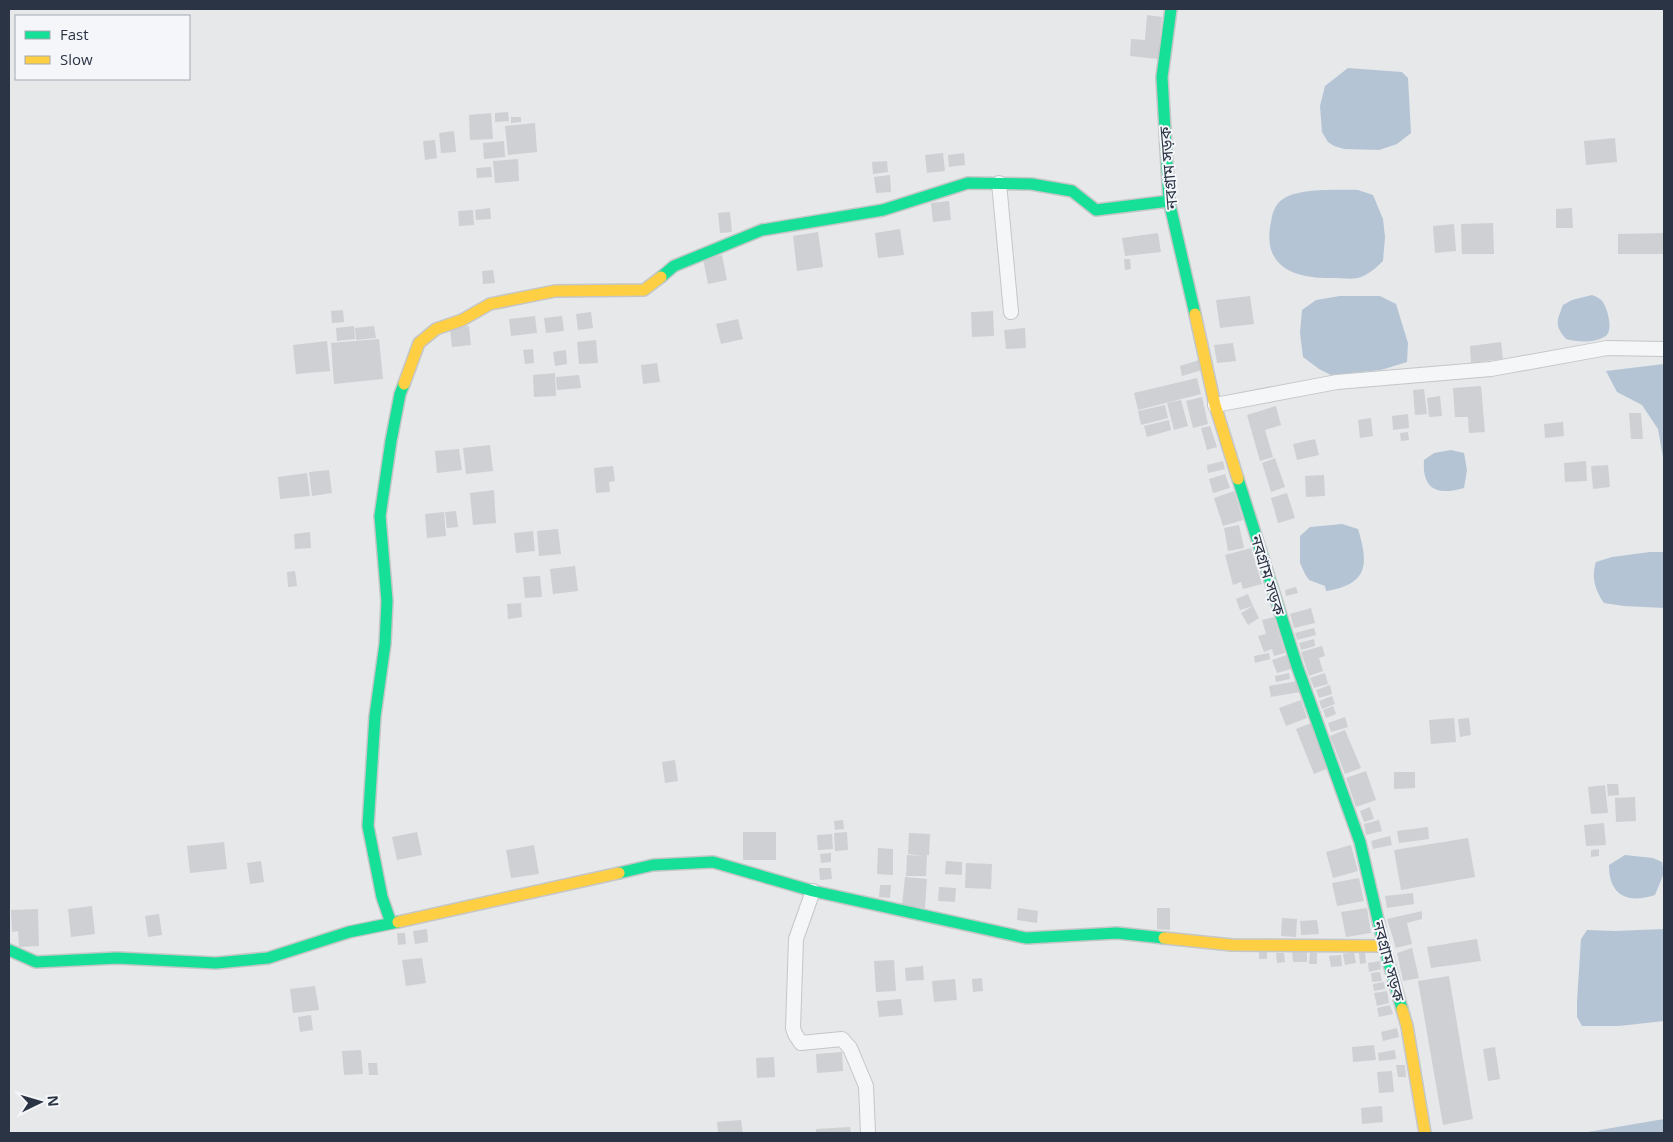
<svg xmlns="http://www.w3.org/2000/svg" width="1673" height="1142" font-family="'Open Sans','Noto Sans Bengali',sans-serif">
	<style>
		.water { fill: #b4c4d5 }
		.building { fill: #ced0d3 }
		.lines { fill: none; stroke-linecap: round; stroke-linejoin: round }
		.street-casing { stroke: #c4c6c8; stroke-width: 16 }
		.fast-casing { stroke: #c4c6c8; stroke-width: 14 }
		.slow-casing { stroke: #c4c6c8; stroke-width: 14 }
		.street { stroke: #f5f6f7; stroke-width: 14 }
		.fast { stroke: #16e098; stroke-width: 11 }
		.slow { stroke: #ffcf43; stroke-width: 11 }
		.labels { text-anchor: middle; stroke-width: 4; stroke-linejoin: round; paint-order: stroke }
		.street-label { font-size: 16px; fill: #2b3445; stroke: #f4f6f9 }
	</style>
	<rect width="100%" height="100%" fill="#e6e8ea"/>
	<path class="water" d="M1348 68 1402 72 1408 78 1411 133 1397 144 1379 150 1344 149 1334 146 1328 142 1322 132 1320 106 1325 86Z
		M1358 190 1373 195 1383 219 1385 237 1383 261C1377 267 1369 274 1361 277 1354 280 1342 278 1334 278 1296 279 1261 268 1271 222 1272 214 1275 204 1283 199 1299 188 1339 190 1358 190Z
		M1592 295C1597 297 1602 299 1604 304 1608 311 1614 333 1604 337 1594 343 1577 342 1566 339 1554 325 1557 321 1563 305L1572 300Z
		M1340 296H1380L1396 304 1408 343 1407 362 1381 370 1331 375 1319 369 1303 357 1300 333 1302 310 1316 300Z
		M1664 364V463L1658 429 1642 405 1617 392 1606 371Z
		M1451 450 1464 453 1467 470 1464 488C1437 496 1422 489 1424 460L1434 453Z
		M1342 524 1358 529C1369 565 1368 584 1326 591L1325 586 1309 580 1305 574 1300 563V536L1310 527Z
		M1650 552H1664V608L1624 606 1604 603C1595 590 1591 577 1596 562L1612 557Z
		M1625 855 1653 858 1662 862 1664 873 1655 895C1628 904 1609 896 1609 865Z
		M1664 929V1021L1619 1026H1582L1577 1017V1001L1581 939 1587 930 1615 931Z
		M1664 1119V1133H1582Z"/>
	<path class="building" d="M1147 15 1162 17 1158 59 1130 56 1131 39 1145 40Z
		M508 112 509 121 495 122V113Z
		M491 113 493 139 470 140 469 115Z
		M511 117H521V122L511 123Z
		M535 123 537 152 508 155 505 126Z
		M454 131 456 152 441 153 439 133Z
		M1615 138 1617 162 1586 165 1584 141Z
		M435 140 437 158 425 160 423 141Z
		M504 141 505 157 484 159 483 143Z
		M943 153 945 171 927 173 925 155Z
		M964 153 965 165 949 167 948 155Z
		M518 159 519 181 495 183 493 161Z
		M887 161 888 172 873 174 872 162Z
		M491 167 492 177 477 178 476 168Z
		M890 175 891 192 876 193 874 177Z
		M949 201 951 220 933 222 931 203Z
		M490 208 491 219 476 220 475 210Z
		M1572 208 1573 228H1556V209Z
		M473 210 474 225 459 226 458 211Z
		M730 212 732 232 720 233 718 213Z
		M1493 223 1494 254H1462L1461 224Z
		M1454 224 1456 251 1435 253 1433 226Z
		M900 229 904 255 878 258 875 233Z
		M818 232 823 267 797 271 793 236Z
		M1158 233 1161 252 1125 256 1122 238Z
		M1664 233V254H1618V234Z
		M722 255 727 280 708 284 703 259Z
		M1124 259H1130L1131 269 1125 270Z
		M493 270 495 283 483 284 482 271Z
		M1250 296 1254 324 1220 328 1216 300Z
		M343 310 344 322 332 323 331 311Z
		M993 311 994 336 972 337 971 312Z
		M591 312 593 328 578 330 576 314Z
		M535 316 537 333 511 336 509 319Z
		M562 316 564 331 546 333 544 318Z
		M738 319 743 339 721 344 716 324Z
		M354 326 355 339 337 341 336 328Z
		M374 326 376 338 356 340 355 328Z
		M469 326 471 345 452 347 450 328Z
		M1025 328 1026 348 1006 349 1004 330Z
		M379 339 383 379 334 384 331 343Z
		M596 340 598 363 579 364 577 342Z
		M327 341 330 371 296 374 293 345Z
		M1501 342 1503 359 1471 363 1470 346Z
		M1233 343 1236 361 1217 363 1214 345Z
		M533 349 534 363 525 364 523 350Z
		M566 350 567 364 555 366 553 352Z
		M1199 360 1202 370 1182 376 1180 366Z
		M657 363 660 382 643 384 641 365Z
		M555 373 556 396 534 397 533 375Z
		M579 375 581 388 557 390 556 377Z
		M1197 378 1201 394 1138 410 1134 393Z
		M1481 386 1485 432 1469 433 1468 417H1455L1453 388Z
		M1424 389 1427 414 1415 415 1413 390Z
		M1440 396 1442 416 1429 417 1427 398Z
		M1202 397 1208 424 1193 428 1186 401Z
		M1181 400 1188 426 1174 430 1167 403Z
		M1165 405 1168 418 1141 425 1138 411Z
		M1276 406 1281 425 1265 430 1273 457 1260 461 1247 415Z
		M1629 413H1641L1643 439H1631Z
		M1408 414 1409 428 1393 430 1392 416Z
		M1371 418 1373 436 1360 438 1358 420Z
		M1169 420 1171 430 1147 437 1144 426Z
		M1563 422 1564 436 1545 438 1544 424Z
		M1210 426 1217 447 1207 450 1201 428Z
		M1408 432 1409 440 1401 441 1400 433Z
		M1315 439 1319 455 1297 460 1293 444Z
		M490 445 493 471 466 474 463 448Z
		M459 449 462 470 437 473 435 451Z
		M1275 458 1285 487 1271 492 1262 463Z
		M1223 461 1225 469 1208 473 1207 465Z
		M1586 461 1587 481 1565 482 1564 463Z
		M1608 465 1610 487 1593 489 1591 466Z
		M613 466 615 481 609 482 610 492 596 493 594 468Z
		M329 470 332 493 312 496 309 472Z
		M307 473 310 496 280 499 278 477Z
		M1225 474 1230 488 1213 493 1209 479Z
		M1324 475 1325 496 1306 497 1305 476Z
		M494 490 496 523 473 525 470 493Z
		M1234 491 1243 520 1223 526 1214 498Z
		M1287 493 1295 518 1278 523 1271 498Z
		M456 511 458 527 447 528 445 512Z
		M444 512 446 536 427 538 425 514Z
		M1239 525 1244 548 1228 551 1224 528Z
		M558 529 561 554 539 556 537 531Z
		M533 531 535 551 516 553 514 533Z
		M310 532 311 548 295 549 294 534Z
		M1251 548 1262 584 1243 589 1241 582 1233 585 1225 555Z
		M575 566 578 591 553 594 550 569Z
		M295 571 297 586 288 587 287 572Z
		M540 576 542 597 525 598 523 577Z
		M1296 587 1298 593 1286 596 1285 590Z
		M1248 594 1253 606 1259 618 1248 625 1241 613 1253 606 1240 610 1236 599Z
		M521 603 522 617 508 619 507 604Z
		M1311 608 1315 623 1294 628 1290 614Z
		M1274 617 1285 653 1274 656 1272 649 1264 652 1258 636 1266 634 1262 620Z
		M1314 628 1316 635 1297 640 1295 633Z
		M1314 639 1315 646 1301 650 1299 643Z
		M1322 646 1325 656 1312 660 1319 658 1323 671 1309 676 1301 652Z
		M1269 653 1270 659 1255 663 1254 656Z
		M1287 655 1291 669 1277 673 1272 660Z
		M1289 673 1290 679 1276 682 1275 676Z
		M1325 673 1328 684 1314 688 1310 678Z
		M1298 681 1300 692 1271 697 1269 686Z
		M1330 685 1332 694 1319 698 1316 690Z
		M1332 696 1335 704 1322 709 1319 701Z
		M1301 700 1307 718 1286 726 1279 708Z
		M1333 706 1336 714 1326 718 1323 710Z
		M1345 717 1348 727 1331 732 1328 723Z
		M1454 718 1456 742 1431 744 1429 720Z
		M1469 718 1471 735 1460 737 1458 719Z
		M1311 723 1329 768 1314 774 1296 729Z
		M1345 730 1361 768 1345 774 1330 736Z
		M675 760 678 781 665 783 662 762Z
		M1366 771 1376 800 1356 807 1346 778Z
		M1394 772H1415V788L1394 789Z
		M1607 784H1618L1619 795 1608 796Z
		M1605 785 1608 813 1591 814 1588 787Z
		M1635 797 1636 821 1616 822 1615 798Z
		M1370 807 1374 819 1364 822 1360 811Z
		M843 820 844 829 835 830 834 821Z
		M1379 820 1382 831 1366 835 1364 824Z
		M1604 823 1606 845 1586 846 1584 825Z
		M1428 827 1429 839 1399 843 1397 831Z
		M417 832 422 855 397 860 392 837Z
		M743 832H776V860H743Z
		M847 832 848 850 835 851 834 833Z
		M909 833 930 834 929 855H927L926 876H906L907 855 924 856 908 854Z
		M832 834 833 849 818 850 817 835Z
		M1390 836 1392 845 1373 849 1371 841Z
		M1468 838 1475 877 1401 890 1394 850Z
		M224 842 227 869 190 873 187 846Z
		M534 845 539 874 511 878 506 850Z
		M1351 845 1358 871 1333 878 1326 852Z
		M878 848 893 849V875L877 874Z
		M1599 849V856L1591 857V850Z
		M831 853V862L821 863 820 854Z
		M261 861 264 882 250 884 247 863Z
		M946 861 962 862V875L945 874Z
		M966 863 992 864 991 889 965 888Z
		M819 868H831L832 879 820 880Z
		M905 877 927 879 925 908 902 906Z
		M1359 878 1364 901 1337 906 1332 883Z
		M880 885H891L890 898 879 897Z
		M939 887 956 888 955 902 938 901Z
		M1413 893 1414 904 1387 908 1385 896Z
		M92 906 95 934 71 937 68 909Z
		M1018 908 1038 911 1037 923 1017 920Z
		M1157 908H1170V930L1157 929Z
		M1367 908 1371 933 1346 937 1341 912Z
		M38 909 39 946 19 947 18 931 12 932 11 910Z
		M1422 911V919L1407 923 1412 944 1396 948 1387 919Z
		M159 914 162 935 148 937 145 916Z
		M1282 918 1297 919 1296 937 1281 936Z
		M1317 920 1319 934 1301 935 1300 921Z
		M427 929 428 942 415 944 413 931Z
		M397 933H405L406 944 398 945Z
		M1477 939 1481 961 1431 968 1427 947Z
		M1412 948 1419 978 1403 981 1397 953Z
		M1259 950H1267V959H1259Z
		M1292 952H1307V962H1293Z
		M1310 952 1317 953V964H1309Z
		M1354 952 1356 963 1345 965 1343 954Z
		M1365 952 1366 963 1360 964 1359 953Z
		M1276 953H1284L1285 962 1277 963Z
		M1341 955 1342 966 1331 967 1329 956Z
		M422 958 426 983 406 986 402 960Z
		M894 960 896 991 876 992 874 961Z
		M1380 961 1381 969 1369 972 1368 963Z
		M923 966 924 980 906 981 905 968Z
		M1380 972 1382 981 1372 982 1371 973Z
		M1449 976 1473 1119 1443 1125 1418 981Z
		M982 978 983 991 973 992 972 979Z
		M955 979 957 1000 934 1002 932 981Z
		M1384 982 1385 989 1374 991 1373 984Z
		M315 986 319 1010 293 1013 290 989Z
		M1387 991 1389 1003 1377 1006 1374 993Z
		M901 999 903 1015 879 1017 877 1001Z
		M1390 1005 1393 1014 1379 1017 1377 1008Z
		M311 1015 313 1030 300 1032 298 1017Z
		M1397 1028 1399 1037 1383 1041 1381 1032Z
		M1374 1045 1376 1060 1353 1062 1352 1047Z
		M1495 1047 1500 1079 1488 1081 1483 1049Z
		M361 1050 363 1074 344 1075 342 1051Z
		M1395 1050 1396 1059 1379 1061 1378 1053Z
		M842 1052 843 1071 817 1073 816 1054Z
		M774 1057 775 1077 757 1078 756 1058Z
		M368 1063H377L378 1075H369Z
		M1396 1065H1405L1406 1077H1398Z
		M1392 1071 1394 1092 1379 1093 1377 1072Z
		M1382 1106 1383 1122 1362 1124 1361 1108Z
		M741 1120 743 1133H718L717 1122Z
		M850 1127 851 1133H816V1129Z"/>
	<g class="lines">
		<defs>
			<path id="street" d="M999 183 1011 312
				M1215 405 1337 382 1491 369 1607 348 1664 349
				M813 891 796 939 793 1028 795 1034 801 1043 842 1039 850 1048 866 1086 868 1133"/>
			<path id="fast" d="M1171 9 1162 77 1169 201 1195 314
				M661 277 674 266 762 230 883 210 968 183 1031 184 1072 191 1096 210 1169 201
				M1238 479 1297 666 1360 842 1384 946 1402 1009
				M619 873 653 865 713 862 813 891 1026 938 1117 933 1164 938
				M391 923 382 897 368 826 375 716 385 644 387 601 380 516 391 441 400 394 404 384
				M9 950 36 962 117 958 216 963 268 958 349 932 398 922"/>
			<path id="slow" d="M1195 314 1215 405 1238 479
				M404 384 419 343 436 329 462 320 490 304 555 291 644 290 661 277
				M398 922 619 873
				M1164 938 1232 945 1384 946
				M1402 1009 1407 1026 1425 1133"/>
		</defs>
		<use href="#street" class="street-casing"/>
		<use href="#fast" class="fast-casing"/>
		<use href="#slow" class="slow-casing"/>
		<use href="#street" class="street"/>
		<use href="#fast" class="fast"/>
		<use href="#slow" class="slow"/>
	</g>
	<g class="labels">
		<g class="street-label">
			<text transform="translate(1168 168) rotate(-95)" y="6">নবগ্রাম সড়ক</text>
			<text transform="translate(1268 575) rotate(73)" y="6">নবগ্রাম সড়ক</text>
			<text transform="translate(1389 961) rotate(75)" y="6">নবগ্রাম সড়ক</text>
		</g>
	</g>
	<rect width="1673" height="1142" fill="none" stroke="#2b3445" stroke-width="20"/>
	<rect x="15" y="15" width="175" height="65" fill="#f4f6f9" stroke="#a4a8b1"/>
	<rect x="25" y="31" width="25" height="8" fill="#16e098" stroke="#a4a8b1"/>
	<text x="60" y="40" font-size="15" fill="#2b3445">Fast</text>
	<rect x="25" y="56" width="25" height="8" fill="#ffcf43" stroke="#a4a8b1"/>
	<text x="60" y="65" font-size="15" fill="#2b3445">Slow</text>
	<g transform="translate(40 1102) rotate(85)" stroke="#f4f6f9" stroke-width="4" paint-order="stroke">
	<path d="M0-4L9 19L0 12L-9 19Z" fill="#2b3445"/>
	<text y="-8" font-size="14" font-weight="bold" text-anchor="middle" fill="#2b3445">N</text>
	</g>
</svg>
